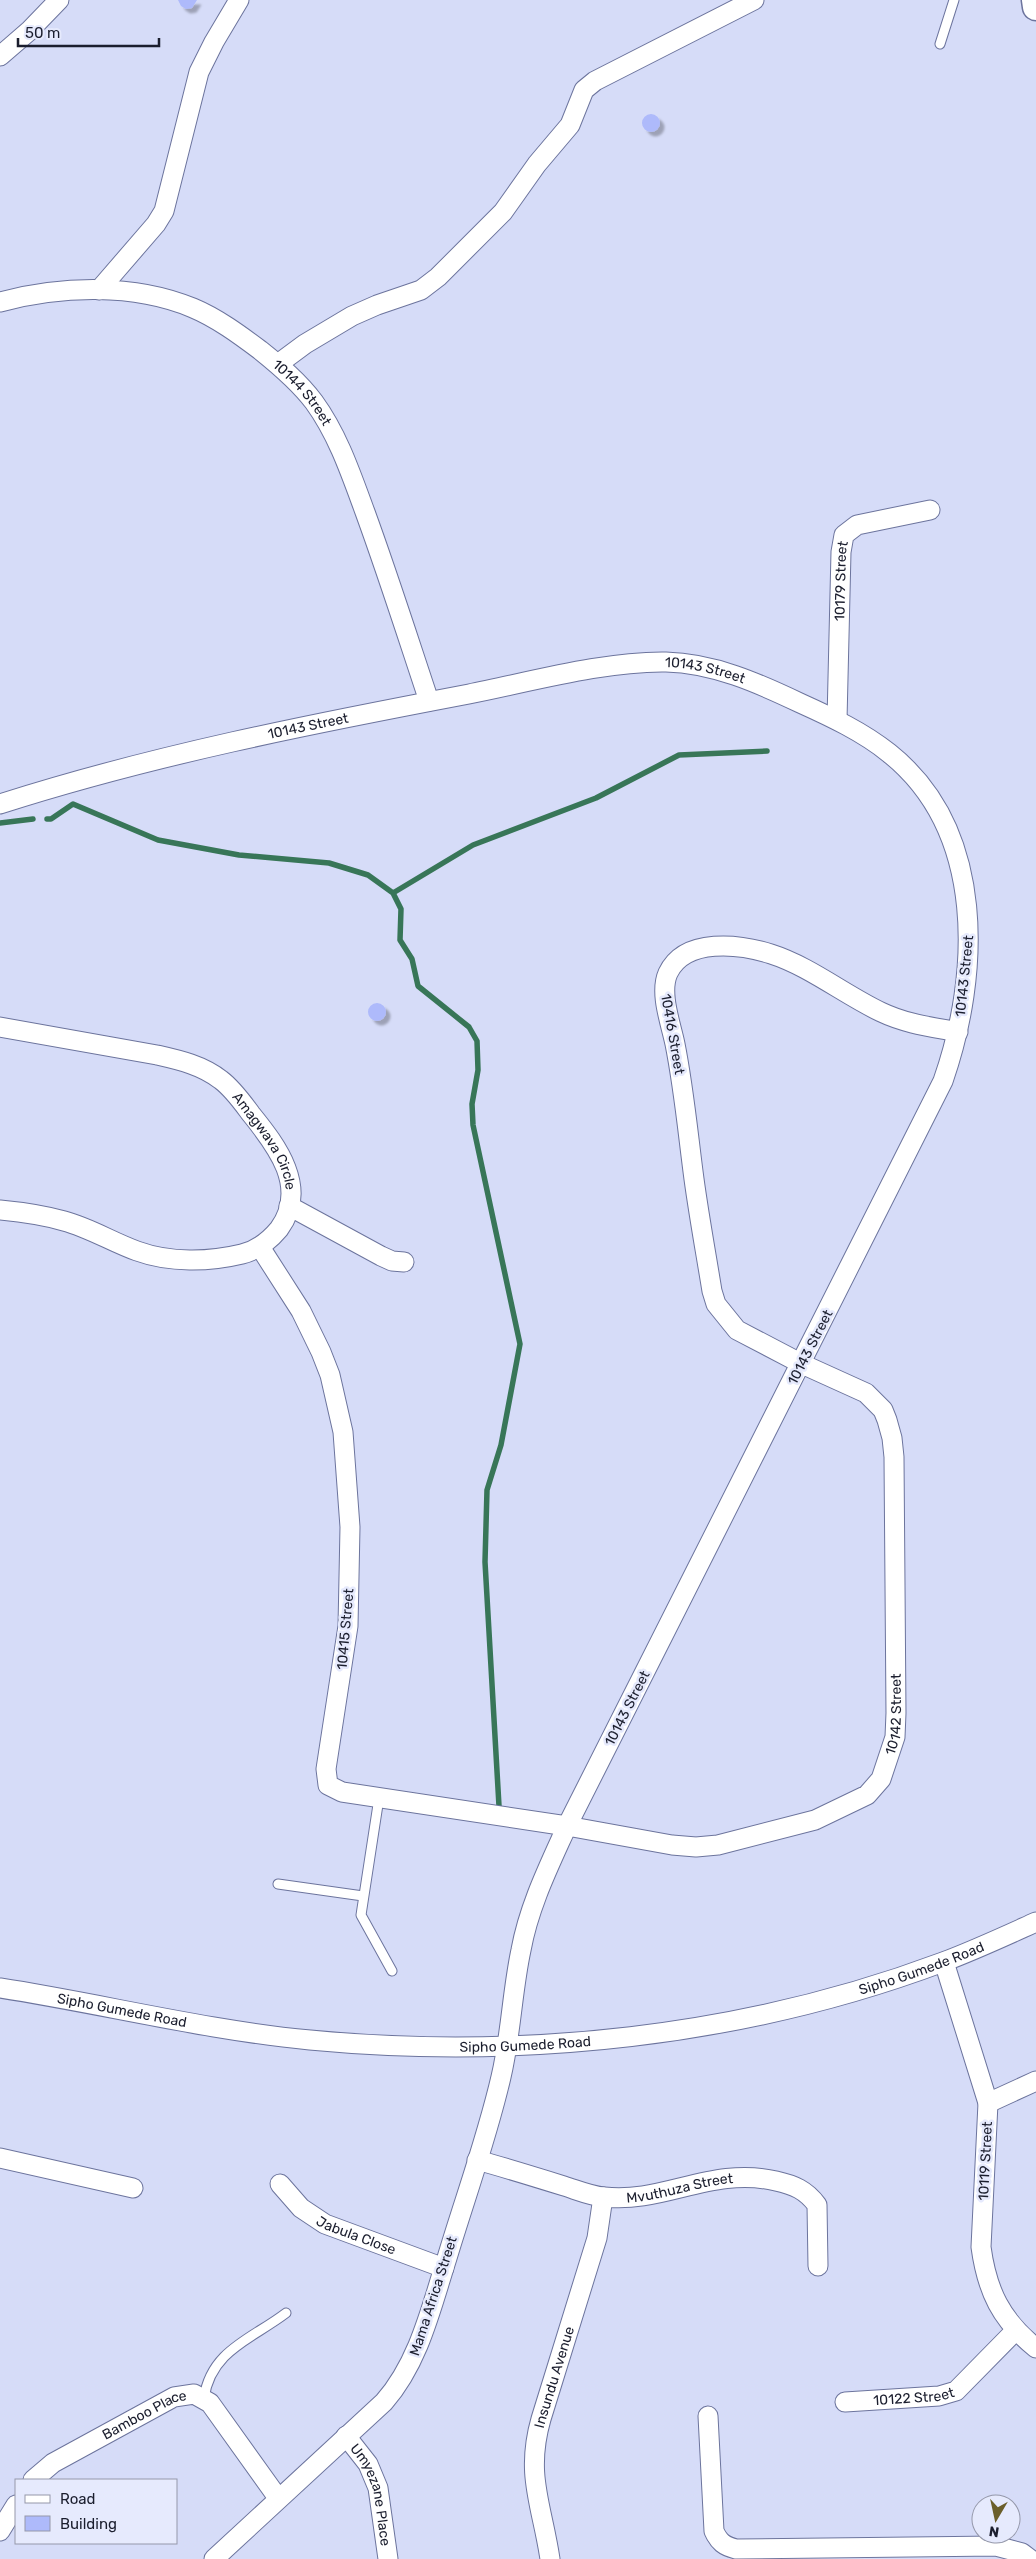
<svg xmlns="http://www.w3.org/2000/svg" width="1036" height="2559" font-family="Rubik,sans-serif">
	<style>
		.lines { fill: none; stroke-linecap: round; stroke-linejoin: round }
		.stream { stroke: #387658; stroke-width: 5.5 }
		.building { fill: #aebafb; filter: url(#shadow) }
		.service-casing { stroke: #6c749d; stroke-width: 11 }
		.minor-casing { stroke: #6c749d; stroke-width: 21 }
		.secondary-casing { stroke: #6c749d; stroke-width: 29 }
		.service { stroke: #fff; stroke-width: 9 }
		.minor { stroke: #fff; stroke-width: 19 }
		.secondary { stroke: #fff; stroke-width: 26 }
		.labels { text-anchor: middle; stroke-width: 5; stroke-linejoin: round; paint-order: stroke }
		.street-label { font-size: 14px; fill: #1b1e2e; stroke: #e6eafd }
	</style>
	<defs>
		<filter id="shadow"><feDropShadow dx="4.5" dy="4.5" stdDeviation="1" flood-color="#0004"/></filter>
	</defs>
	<rect width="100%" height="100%" fill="#d6dcf8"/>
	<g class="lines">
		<path class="stream" d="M47 819H51L73 804 158 840 239 855 329 863 368 875 393 893 401 909 400 940 412 959 418 986 469 1027 477 1041 478 1070 472 1104 473 1125 520 1344 501 1445 487 1490 485 1562 499 1806
			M0 823 33 819
			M393 893 473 845 596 798 679 755 767 751"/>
	</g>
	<path class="building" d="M178 0H197L192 8 186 9 181 6Z
		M642 123a9 9 0 1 1 18 0a9 9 0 1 1-18 0Z
		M368 1012a9 9 0 1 1 18 0a9 9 0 1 1-18 0Z"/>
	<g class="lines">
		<defs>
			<path id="service" d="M940 44 954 0
				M379 1798 361 1915 392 1971
				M278 1884 363 1896
				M204 2398C211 2350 252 2339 286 2313"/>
			<g id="minor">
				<path d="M0 56 29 31 59 0"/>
				<path d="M99 290 156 224 164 211 199 72 214 42 239 0"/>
				<path id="s1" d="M0 302C61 286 133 283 193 308 217 318 240 335 260 350 280 366 299 382 314 402 338 435 351 474 365 512 388 575 408 638 429 701"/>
				<path d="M278 364 305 344 352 316 377 305 421 290 438 277 503 212 537 164 570 125 584 90 595 81 754 0"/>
				<path id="s2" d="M837 720 841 552 844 535 857 525 930 510"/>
				<path id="s3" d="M0 804C153 755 311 724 469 694 530 682 605 661 666 662 713 663 758 683 800 703 831 717 863 732 889 753 987 831 980 975 943 1081L567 1826C549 1866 529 1906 521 1950 512 1992 511 2035 501 2077 487 2138 465 2198 447 2258 431 2308 419 2362 384 2402L214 2559"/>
				<path id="s4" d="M0 1027 157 1055C179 1060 202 1065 221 1080 233 1089 242 1102 251 1114 277 1146 309 1188 279 1229 269 1241 258 1250 242 1254 209 1262 170 1263 137 1251 112 1242 90 1228 64 1221 43 1215 21 1212 0 1210"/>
				<path d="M289 1206 381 1256 392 1261 404 1262"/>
				<path id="s5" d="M260 1247 301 1311 321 1352 330 1375 343 1432 350 1527 348 1626 326 1769 328 1785 342 1792 567 1826 672 1845 696 1847 718 1845 815 1820 867 1795 881 1779 895 1737 896 1713 894 1457 892 1438 887 1420 883 1410 866 1393 802 1364 737 1330 716 1304 712 1291C706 1254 699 1216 694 1179 688 1134 684 1089 675 1044 671 1024 659 993 668 973 685 937 740 944 771 954 809 966 845 995 881 1012 906 1024 932 1027 958 1032"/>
				<path d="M944 1962 988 2103 981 2247C987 2291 1001 2320 1036 2348"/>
				<path id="s6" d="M0 1988C103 2004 205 2030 310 2040 522 2060 743 2037 943 1962 975 1950 1005 1936 1036 1922"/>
				<path d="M988 2103 1036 2081"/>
				<path d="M0 2158 133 2188"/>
				<path id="s7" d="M477 2160C506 2168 535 2177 564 2186 577 2190 591 2196 604 2197 663 2204 712 2166 776 2181 794 2185 806 2190 817 2205L818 2266"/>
				<path id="s8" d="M280 2184 301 2208 325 2224 444 2268"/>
				<path id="s9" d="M845 2402 939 2396 956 2391 1015 2331"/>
				<path d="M708 2416 714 2531C719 2542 724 2546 736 2549L996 2546 1022 2553 1030 2559"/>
				<path id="s10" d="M346 2436 368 2464 378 2488 388 2559"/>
				<path id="s11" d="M33 2480 53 2463 174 2397 194 2394 210 2403 278 2498"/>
				<path d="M0 2531 16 2505"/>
				<path id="s12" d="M550 2559C542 2505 525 2475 541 2419L597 2238 603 2197"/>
			</g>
			<path id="secondary" d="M1035 0 1036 7"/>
		</defs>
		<use href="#service" class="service-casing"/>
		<use href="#minor" class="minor-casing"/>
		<use href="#secondary" class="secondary-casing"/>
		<use href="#service" class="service"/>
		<use href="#minor" class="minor"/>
		<use href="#secondary" class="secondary"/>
	</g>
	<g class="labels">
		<g class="street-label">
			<text dy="5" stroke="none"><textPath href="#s1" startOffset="336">10144 Street</textPath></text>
			<text dy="5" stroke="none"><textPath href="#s2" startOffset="139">10179 Street</textPath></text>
			<text dy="5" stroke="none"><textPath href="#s3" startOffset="722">10143 Street</textPath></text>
			<text dy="5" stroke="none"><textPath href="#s3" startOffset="318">10143 Street</textPath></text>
			<text transform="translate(964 976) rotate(-84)" y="5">10143 Street</text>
			<text transform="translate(673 1034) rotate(80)" y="5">10416 Street</text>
			<text dy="5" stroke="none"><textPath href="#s4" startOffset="305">Amagwava Circle</textPath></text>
			<text transform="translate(810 1347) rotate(-63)" y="5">10143 Street</text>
			<text transform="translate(345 1629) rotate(-85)" y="5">10415 Street</text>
			<text transform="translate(627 1708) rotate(-63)" y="5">10143 Street</text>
			<text dy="5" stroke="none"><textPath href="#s5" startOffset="1202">10142 Street</textPath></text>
			<text dy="5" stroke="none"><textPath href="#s6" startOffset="935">Sipho Gumede Road</textPath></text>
			<text dy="5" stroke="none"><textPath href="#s6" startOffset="124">Sipho Gumede Road</textPath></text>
			<text dy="5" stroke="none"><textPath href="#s6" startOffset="530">Sipho Gumede Road</textPath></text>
			<text transform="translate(985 2161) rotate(-87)" y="5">10119 Street</text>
			<text dy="5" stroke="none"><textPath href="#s7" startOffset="209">Mvuthuza Street</textPath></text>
			<text dy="5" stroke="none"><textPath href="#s8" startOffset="94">Jabula Close</textPath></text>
			<text transform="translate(433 2296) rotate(-72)" y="5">Mama Africa Street</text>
			<text dy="5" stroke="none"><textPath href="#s12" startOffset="186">Insundu Avenue</textPath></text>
			<text dy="5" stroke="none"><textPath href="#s9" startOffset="69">10122 Street</textPath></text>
			<text dy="5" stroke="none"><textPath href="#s11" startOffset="130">Bamboo Place</textPath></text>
			<text dy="5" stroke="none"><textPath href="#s10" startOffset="66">Umyezane Place</textPath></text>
		</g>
	</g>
	<rect x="15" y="2479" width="162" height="65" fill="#e6eafd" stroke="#9598aa"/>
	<rect x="25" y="2495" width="25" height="8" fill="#ffffff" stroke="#9598aa"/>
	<text x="60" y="2504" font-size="15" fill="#1b1e2e">Road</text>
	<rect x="25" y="2516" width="25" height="15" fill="#aebafb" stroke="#9598aa"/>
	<text x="60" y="2529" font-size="15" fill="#1b1e2e">Building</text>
	<g transform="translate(996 2519) rotate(189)"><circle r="24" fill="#e6eafd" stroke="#9598aa"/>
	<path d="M0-4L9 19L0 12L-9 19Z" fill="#6b5f2b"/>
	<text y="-8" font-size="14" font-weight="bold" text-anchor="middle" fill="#1b1e2e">N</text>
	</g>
	<path d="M18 38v8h141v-8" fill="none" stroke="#1b1e2e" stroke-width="2.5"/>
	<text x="25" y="38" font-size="15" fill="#1b1e2e" stroke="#e6eafd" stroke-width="4" paint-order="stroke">50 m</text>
</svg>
